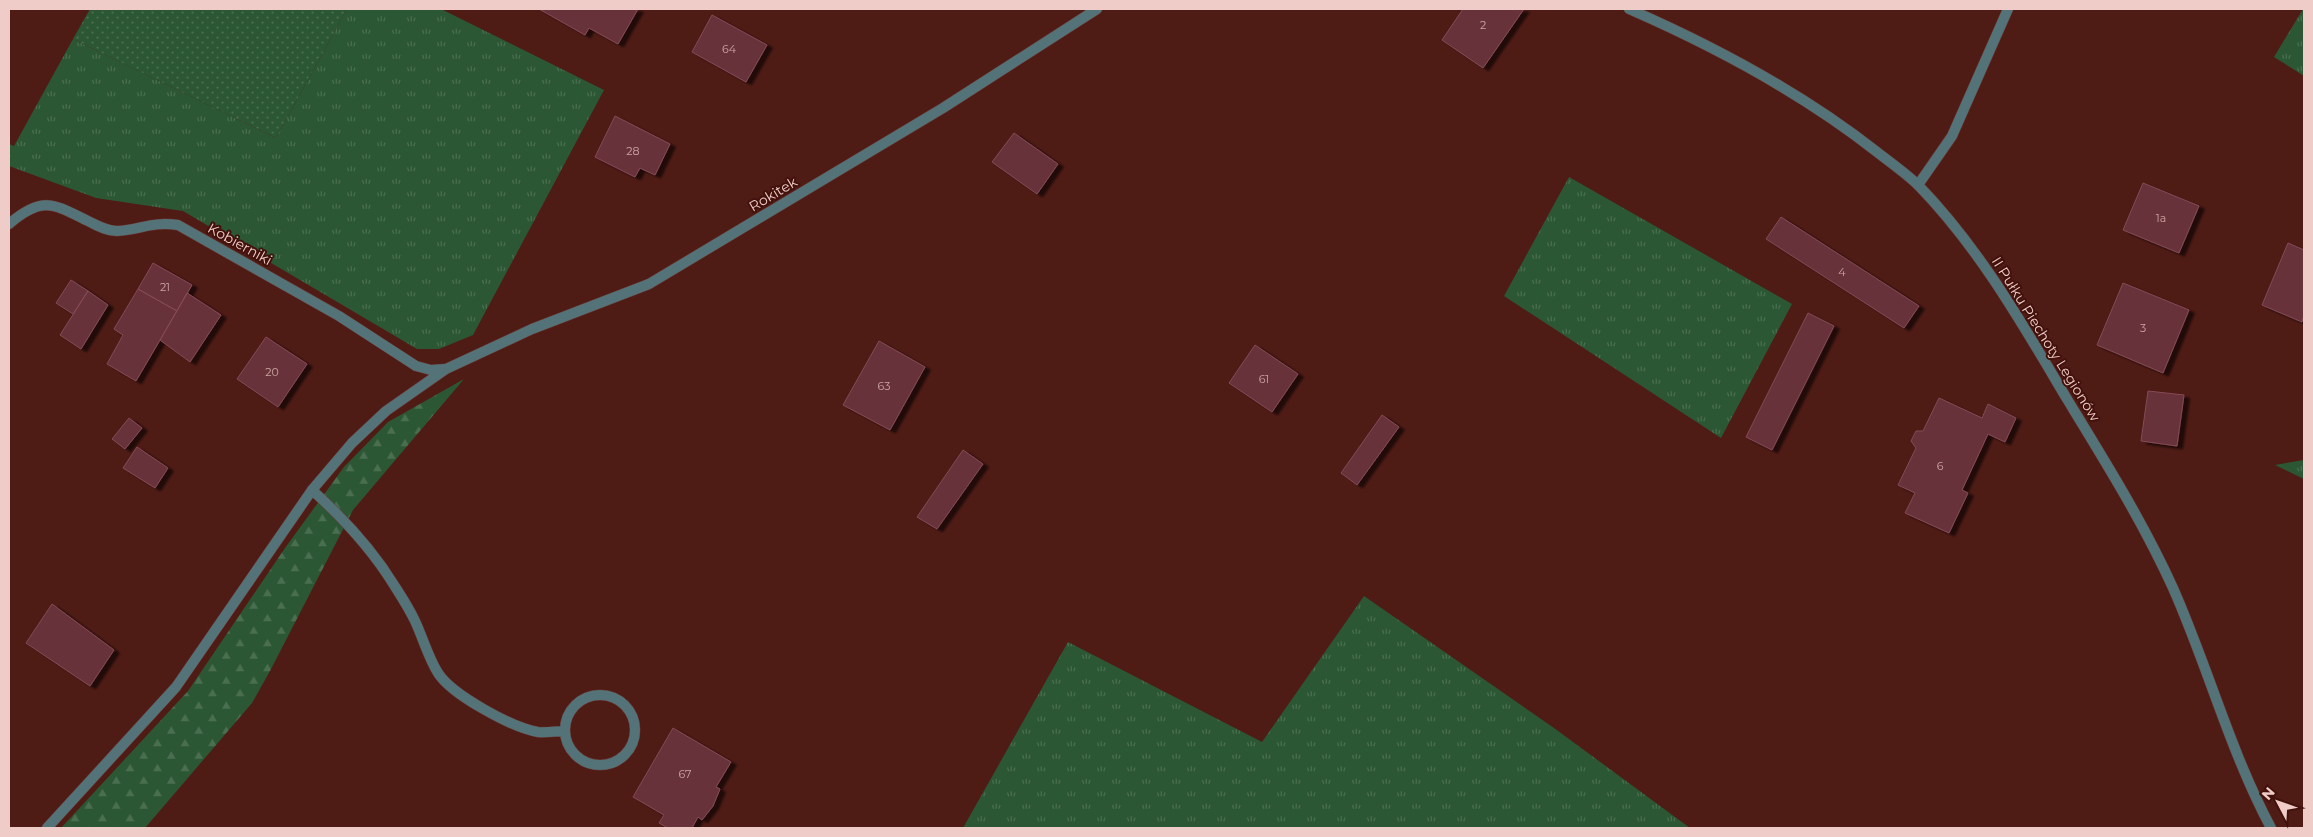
<svg xmlns="http://www.w3.org/2000/svg" width="2313" height="837" font-family="Montserrat,sans-serif">
	<style>
		.grass { fill: url(#grass-tufts) }
		.forest { fill: url(#forest-firs) }
		.garden { fill: url(#garden-dots) }
		.building { fill: #67303b; stroke: #854b56; filter: url(#shadow) }
		.lines { fill: none; stroke-linecap: round; stroke-linejoin: round }
		.service-casing { stroke: #693731; stroke-width: 11 }
		.minor-casing { stroke: #693731; stroke-width: 11 }
		.service { stroke: #537379; stroke-width: 10 }
		.minor { stroke: #537379; stroke-width: 10 }
		.labels { text-anchor: middle; stroke-width: 4; stroke-linejoin: round; paint-order: stroke }
		.number-label { font-size: 11px; fill: #cda5a4 }
		.street-label { font-size: 14px; fill: #efccc7; stroke: #43110c }
	</style>
	<defs>
		<pattern id="grass-tufts" width="24" height="20" patternUnits="userSpaceOnUse" patternTransform="scale(1.25)"><rect width="24" height="20" fill="#2b5734"/><path d="M3 7l-1-3M5 7V3M7 7l1-3M15 17l-1-3M17 17v-4M19 17l1-3" fill="none" stroke="#4a6e50"/></pattern>
		<pattern id="forest-firs" width="22" height="20" patternUnits="userSpaceOnUse" patternTransform="scale(1.25)"><rect width="22" height="20" fill="#2b5734"/><path d="M5 1l3.5 6h-7zM16 11l3.5 6h-7z" fill="#4a6e50"/></pattern>
		<pattern id="garden-dots" width="8" height="8" patternUnits="userSpaceOnUse" patternTransform="scale(1.25)"><rect width="8" height="8" fill="#2b5734"/><path d="M2 2h.1M6 6h.1" fill="none" stroke="#4a6e50" stroke-width="1.8" stroke-linecap="round"/></pattern>
		<filter id="shadow"><feDropShadow dx="5.5" dy="3" stdDeviation="1" flood-color="#0009"/></filter>
	</defs>
	<rect width="100%" height="100%" fill="#4f1b15"/>
	<path class="grass" d="M347 9H441L604 90 473 335 439 349H417L183 211 96 198 9 166V144L14 146 73 39 276 138Z
		M2303 9H2304V76L2274 57Z
		M1569 177 1792 304 1721 438 1504 296Z
		M2304 460V479L2275 465Z
		M1364 596 1554 728 1690 828H963L1068 642 1262 742Z"/>
	<path class="forest" d="M464 379 353 510 270 671 252 703 145 828H61L188 691 285 548 344 467 388 422Z"/>
	<path class="garden" d="M90 9H347L276 138 73 39Z"/>
	<path class="building" d="M539 9H638L618 44 589 28 585 35Z
		M1463 9H1524L1483 68 1442 40Z
		M712 15 767 45 746 82 692 52Z
		M615 116 670 144 655 175 640 168 635 177 595 157Z
		M1014 133 1058 164 1037 194 992 162Z
		M2143 183 2199 206 2179 253 2123 230Z
		M1781 217 1919 306 1904 328 1766 239Z
		M2288 243 2304 250V315L2302 322 2262 305Z
		M153 263 192 285 177 311 138 289Z
		M71 280 88 291 73 314 56 303Z
		M2123 283 2189 310 2163 373 2097 345Z
		M138 289 177 311 136 381 107 364 123 335 114 329Z
		M88 291 108 305 81 349 60 335Z
		M187 293 221 315 190 362 160 340Z
		M1808 313 1834 326 1772 450 1746 437Z
		M266 337 307 364 278 407 237 379Z
		M879 341 925 367 890 430 843 405Z
		M1255 345 1298 374 1272 412 1229 383Z
		M2148 391 2184 395 2177 446 2141 441Z
		M1939 398 1982 418 1988 404 2016 418 2005 442 1988 434 1962 490 1968 493 1949 533 1905 513 1915 493 1898 485 1916 448 1911 441 1916 431H1923Z
		M1382 415 1399 427 1357 485 1341 473Z
		M129 418 142 428 125 449 112 439Z
		M137 447 168 468 155 488 123 468Z
		M963 450 983 464 937 529 917 517Z
		M52 604 114 650 90 686 26 643Z
		M673 728 731 762 716 787 720 789 713 806 702 820 698 817 692 828H668L659 823 664 815 633 797Z"/>
	<g class="lines">
		<defs>
			<path id="service" d="M1918 185 1952 136 2008 9
				M312 490C343 518 372 549 394 585 401 596 409 608 415 621 423 638 428 657 438 673 452 695 513 728 538 732 547 733 557 731 565 731
				M565 730a35 35 0 1 1 70 0a35 35 0 1 1-70 0Z"/>
			<path id="minor" d="M1629 9C1716 47 1802 93 1877 152 1891 163 1907 174 1919 186 1980 249 2023 325 2067 399 2105 461 2143 522 2173 588 2208 667 2230 751 2271 828
				M9 224C44 194 55 205 92 223 100 227 108 231 117 231 140 230 152 221 178 225L339 316 416 366 431 370 445 369
				M47 828 176 687 312 490 352 443 386 411 446 369 532 329 649 284 943 108 1097 9"/>
		</defs>
		<use href="#service" class="service-casing"/>
		<use href="#minor" class="minor-casing"/>
		<use href="#service" class="service"/>
		<use href="#minor" class="minor"/>
	</g>
	<g class="labels">
		<g class="number-label">
			<text x="1483" y="29">2</text>
			<text x="729" y="53">64</text>
			<text x="633" y="155">28</text>
			<text x="2161" y="222">1a</text>
			<text x="1842" y="276">4</text>
			<text x="165" y="291">21</text>
			<text x="2143" y="332">3</text>
			<text x="272" y="376">20</text>
			<text x="1264" y="383">61</text>
			<text x="884" y="390">63</text>
			<text x="1940" y="470">6</text>
			<text x="685" y="778">67</text>
		</g>
		<g class="street-label">
			<text transform="translate(773 194) rotate(-31)" y="5">Rokitek</text>
			<text transform="translate(240 244) rotate(29)" y="5">Kobierniki</text>
			<text transform="translate(2046 339) rotate(58)" y="5">II Pułku Piechoty Legionów</text>
		</g>
	</g>
	<rect width="2313" height="837" fill="none" stroke="#efccc7" stroke-width="20"/>
	<g transform="translate(2278 802) rotate(311)" stroke="#43110c" stroke-width="4" paint-order="stroke">
	<path d="M0-4L9 19L0 12L-9 19Z" fill="#efccc7"/>
	<text y="-8" font-size="14" font-weight="bold" text-anchor="middle" fill="#efccc7">N</text>
	</g>
</svg>
